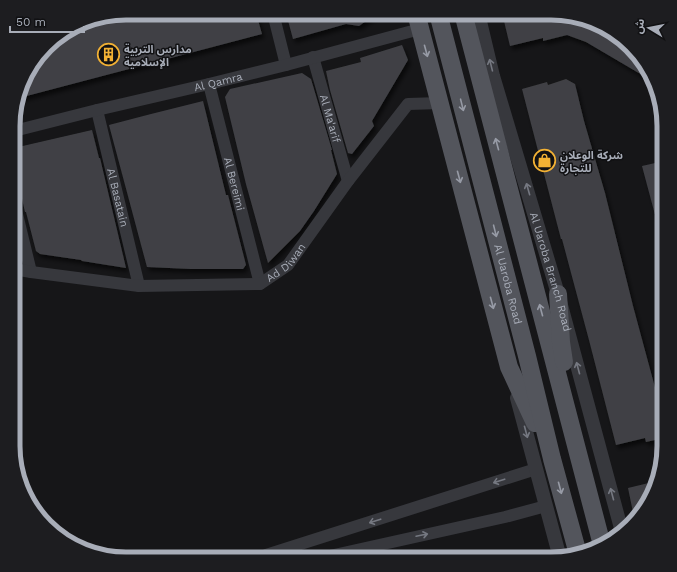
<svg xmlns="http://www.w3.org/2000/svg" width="677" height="572" font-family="'Work Sans','Noto Sans Arabic',sans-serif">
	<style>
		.building { fill: #404145; filter: url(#shadow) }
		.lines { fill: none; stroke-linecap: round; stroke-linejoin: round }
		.minor { stroke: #37383d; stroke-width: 12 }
		.tertiary { stroke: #37383d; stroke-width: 14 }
		.primary { stroke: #53555c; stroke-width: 18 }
		.oneway { stroke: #979ba6 }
		.oneway2 { stroke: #757881 }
		.labels { text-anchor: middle; stroke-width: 3; stroke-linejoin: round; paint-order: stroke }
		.poi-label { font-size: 11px; font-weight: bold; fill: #a8adb8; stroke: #111113; text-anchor: start }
		.street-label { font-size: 11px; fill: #a8adb8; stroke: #111113 }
		.rim { fill: none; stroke: #a8adb8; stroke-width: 5 }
	</style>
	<defs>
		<filter id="shadow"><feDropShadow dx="2.5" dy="4" stdDeviation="2" flood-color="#0009"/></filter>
	</defs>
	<rect width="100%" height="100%" fill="#161618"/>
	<path class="building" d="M126 13H256L262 34 19 98 28 70 52 41 90 19Z
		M286 13H377L359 26 346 24 293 39Z
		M550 13H558L601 25 631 46 652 76 654 82 586 42 567 35 543 41V38L510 46 504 21 530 15 531 18Z
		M402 45 408 60 372 121 374 126 352 154 348 153 330 90 326 71 361 62 360 58Z
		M302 73 311 79 332 150H331L337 174 314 211 300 231 268 263 246 184 225 97 230 89Z
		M566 79 575 84 584 121 605 193 633 306 664 421V438L646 442 645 438 616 445 589 340 562 239H561L522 89 547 82 548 85Z
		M203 101 226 195H228L246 265 243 269H191L147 267 109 125 151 114Z
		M92 130 99 158H100L126 268 82 261 81 260 40 254 36 251 26 212H25L14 163V148Z
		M664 161V237H661L642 166Z
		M657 481 655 489 641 511 633 512 628 488Z"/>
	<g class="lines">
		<g class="minor">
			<path d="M273 13 286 65"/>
			<path id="s1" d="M313 57 348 181"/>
			<path id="s2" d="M209 84 260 284"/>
			<path id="s3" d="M97 110 139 286"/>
			<path id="s4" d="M14 131 97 110 209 84 286 65 420 29"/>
			<path d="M14 202 31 272"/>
			<path id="s5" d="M14 269 31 272 139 286 260 284 288 265 348 181 408 104 440 103"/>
			<path d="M258 559 266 555 536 469"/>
			<path d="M316 559 505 517 546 506"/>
		</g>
		<g class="tertiary">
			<path id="s6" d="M478 13 493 76 558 294 622 532"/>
			<path d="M517 398 560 558"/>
		</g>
		<g class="primary">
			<path d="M416 13 509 367 535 423"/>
			<path id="s7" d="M438 13 527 356 552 459 578 554"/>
			<path d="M463 13 602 545"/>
			<path d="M558 294 561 342 564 362"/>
		</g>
	</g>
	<defs><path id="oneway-shaft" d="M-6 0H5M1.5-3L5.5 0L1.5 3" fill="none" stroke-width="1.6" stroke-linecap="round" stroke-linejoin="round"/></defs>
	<g class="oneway">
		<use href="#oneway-shaft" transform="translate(426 51) rotate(75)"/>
		<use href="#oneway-shaft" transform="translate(462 105) rotate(76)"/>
		<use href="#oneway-shaft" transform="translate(497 144) rotate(-105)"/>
		<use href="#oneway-shaft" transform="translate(459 177) rotate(75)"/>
		<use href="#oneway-shaft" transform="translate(495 231) rotate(76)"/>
		<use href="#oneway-shaft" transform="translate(492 303) rotate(75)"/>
		<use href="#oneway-shaft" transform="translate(541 310) rotate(-105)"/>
		<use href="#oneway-shaft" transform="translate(560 488) rotate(75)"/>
	</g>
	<g class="oneway2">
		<use href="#oneway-shaft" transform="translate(491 65) rotate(-104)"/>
		<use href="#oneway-shaft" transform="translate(528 189) rotate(-106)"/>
		<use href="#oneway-shaft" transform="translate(578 368) rotate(-105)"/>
		<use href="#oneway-shaft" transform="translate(526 432) rotate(75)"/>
		<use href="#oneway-shaft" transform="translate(499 481) rotate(162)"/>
		<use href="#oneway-shaft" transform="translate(612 494) rotate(-105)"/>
		<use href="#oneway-shaft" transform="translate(375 521) rotate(162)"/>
		<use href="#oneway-shaft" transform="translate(422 535) rotate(-12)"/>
	</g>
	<defs>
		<symbol id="building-ring" viewBox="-11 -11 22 22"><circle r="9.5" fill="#111113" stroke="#f2b134" stroke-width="1.5"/><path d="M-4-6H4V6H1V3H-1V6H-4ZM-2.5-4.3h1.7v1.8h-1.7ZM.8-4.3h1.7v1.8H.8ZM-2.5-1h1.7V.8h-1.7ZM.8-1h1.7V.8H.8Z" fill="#f2b134"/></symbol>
		<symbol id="shop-ring" viewBox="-11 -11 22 22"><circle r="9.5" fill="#111113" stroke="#f2b134" stroke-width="1.5"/><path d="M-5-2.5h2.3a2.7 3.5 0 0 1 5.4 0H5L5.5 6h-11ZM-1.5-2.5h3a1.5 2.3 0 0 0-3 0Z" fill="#f2b134"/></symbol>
	</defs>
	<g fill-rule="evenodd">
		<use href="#building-ring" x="96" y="42" width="25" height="25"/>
		<use href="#shop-ring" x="532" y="148" width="25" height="25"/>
	</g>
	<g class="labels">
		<g class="poi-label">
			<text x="124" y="53">مدارس التربية<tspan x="124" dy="13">الإسلامية</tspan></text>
			<text x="560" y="159">شركة الوعلان<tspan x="560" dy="13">للتجارة</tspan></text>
		</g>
		<g class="street-label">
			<text dy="4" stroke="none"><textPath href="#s4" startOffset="210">Al Qamra</textPath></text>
			<text dy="4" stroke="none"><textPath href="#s1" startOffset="64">Al Ma'arif</textPath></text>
			<text dy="4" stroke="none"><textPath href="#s2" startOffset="103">Al Bereimi</textPath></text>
			<text dy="4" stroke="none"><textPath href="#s3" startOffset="90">Al Basatain</textPath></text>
			<text dy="4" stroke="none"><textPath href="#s5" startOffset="281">Ad Diwan</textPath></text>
			<text dy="4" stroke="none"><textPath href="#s6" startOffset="269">Al Uaroba Branch Road</textPath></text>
			<text dy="4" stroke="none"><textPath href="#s7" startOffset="280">Al Uaroba Road</textPath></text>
		</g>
	</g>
	<path d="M0 0H677V572H0ZM126 20H551A106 106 0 0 1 657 126V446A106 106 0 0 1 551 552H126A106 106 0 0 1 20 446V126A106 106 0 0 1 126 20Z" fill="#1d1d20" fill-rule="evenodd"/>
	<path class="rim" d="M126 20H551A106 106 0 0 1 657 126V446A106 106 0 0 1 551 552H126A106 106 0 0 1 20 446V126A106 106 0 0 1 126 20Z"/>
	<g transform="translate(649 28) rotate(280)" stroke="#111113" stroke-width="3" paint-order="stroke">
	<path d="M0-3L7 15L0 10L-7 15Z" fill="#a8adb8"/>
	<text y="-6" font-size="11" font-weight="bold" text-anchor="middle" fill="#a8adb8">ش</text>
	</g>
	<path d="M10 26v6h74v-6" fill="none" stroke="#a8adb8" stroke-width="2"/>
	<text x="16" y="26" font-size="12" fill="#a8adb8" stroke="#111113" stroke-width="3" paint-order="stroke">50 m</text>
</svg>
